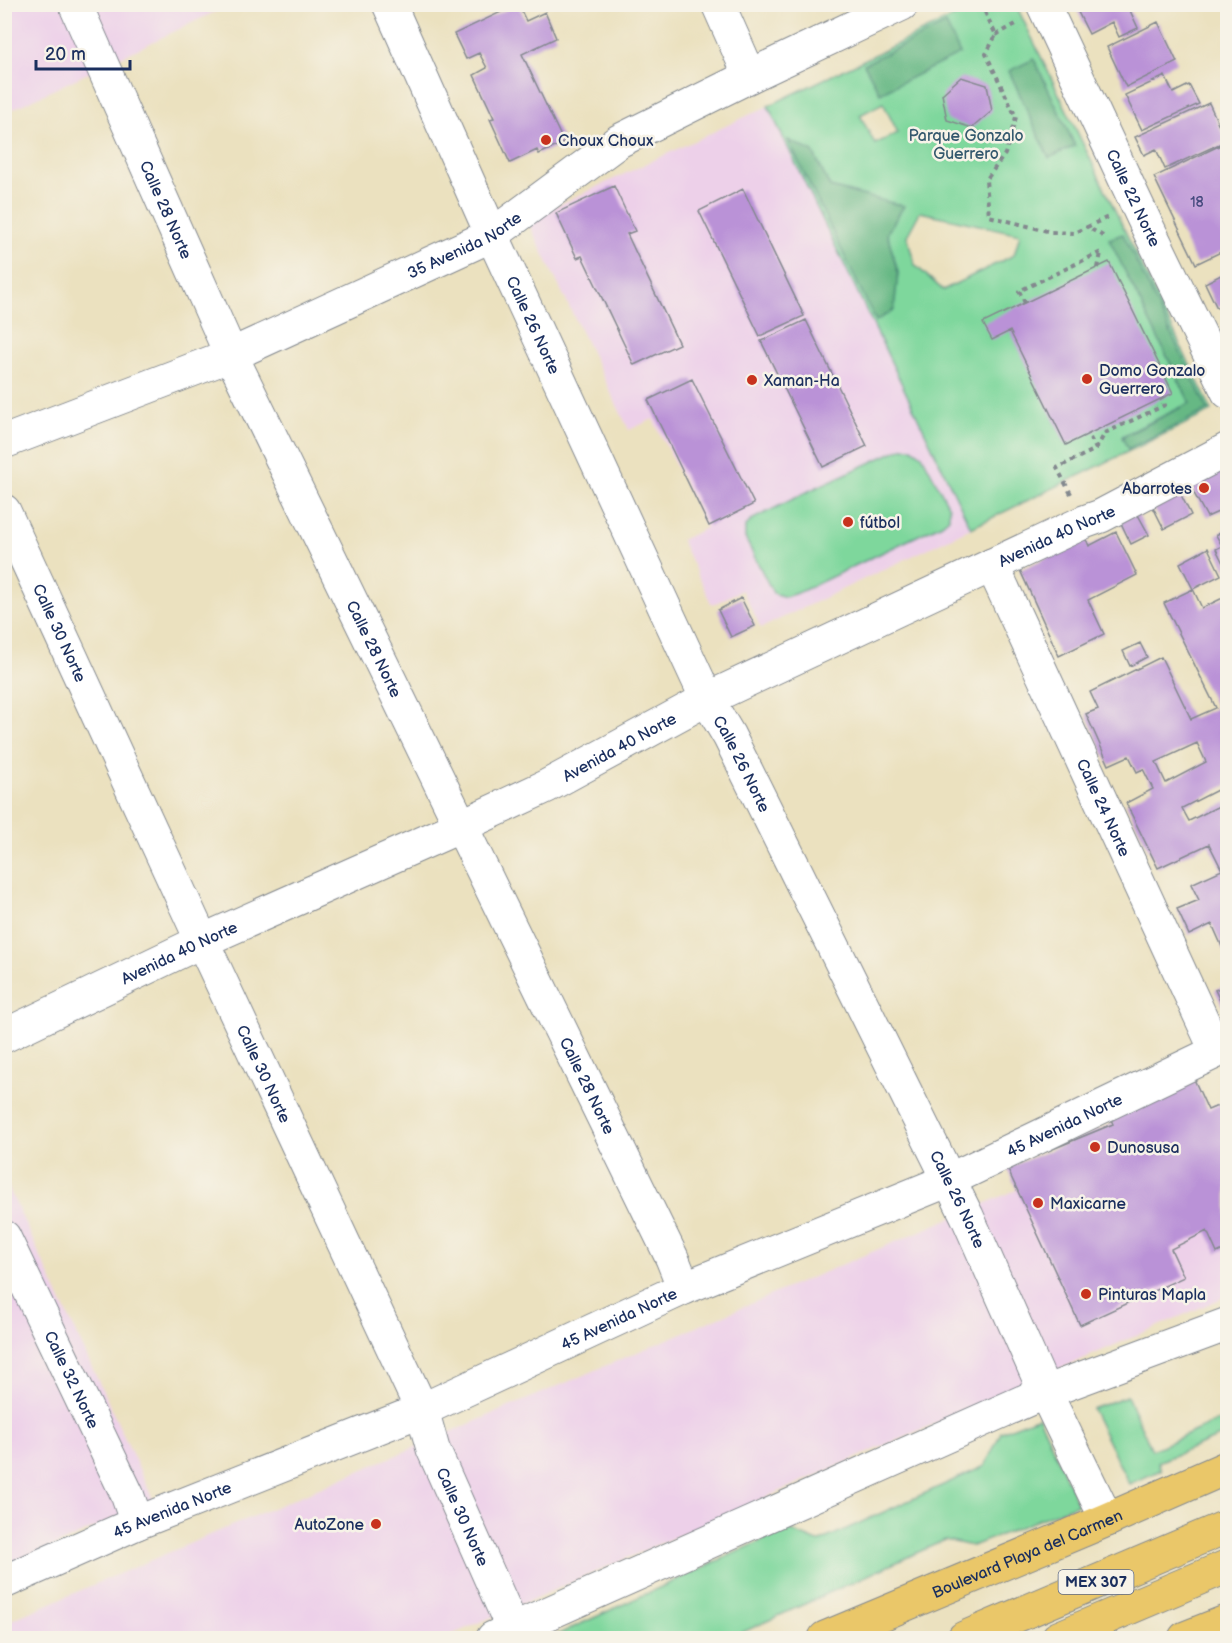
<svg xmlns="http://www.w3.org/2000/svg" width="1232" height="1643" font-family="'Balsamiq Sans',sans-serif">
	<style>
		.built { fill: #edd0e9; fill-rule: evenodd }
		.green { fill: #7ed79c; stroke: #4c837d; stroke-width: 1.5; fill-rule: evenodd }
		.forest { fill: #66b884; stroke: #407471; stroke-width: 1.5 }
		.building { fill: #ba92d7; fill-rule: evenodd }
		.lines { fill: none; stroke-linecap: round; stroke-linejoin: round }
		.minor-casing { stroke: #83888e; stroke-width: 35 }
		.major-casing { stroke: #83888e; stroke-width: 35 }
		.highway-casing { stroke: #83888e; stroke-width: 35 }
		.path { stroke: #83888e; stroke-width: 4; stroke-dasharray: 4.5 4.5; stroke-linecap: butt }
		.minor { stroke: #fff; stroke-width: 33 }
		.major { stroke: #eac769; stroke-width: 33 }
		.highway { stroke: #eac769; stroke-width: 33 }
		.poi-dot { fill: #c8321e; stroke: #f7f3e8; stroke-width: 2 }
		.labels { text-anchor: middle; stroke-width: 5; stroke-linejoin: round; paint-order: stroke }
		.number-label { font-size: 14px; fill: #43487c }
		.shield { fill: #f7f3e8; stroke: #5d6a87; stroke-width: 1.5 }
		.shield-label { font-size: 15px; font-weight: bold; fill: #1b2f5e }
		.park-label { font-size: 16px; fill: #34596e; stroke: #f7f3e8 }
		.poi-label { font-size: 16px; fill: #1b2f5e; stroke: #f7f3e8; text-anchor: start }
		.street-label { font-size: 16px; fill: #1b2f5e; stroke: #f7f3e8 }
	</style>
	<rect width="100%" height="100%" fill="#f7f3e8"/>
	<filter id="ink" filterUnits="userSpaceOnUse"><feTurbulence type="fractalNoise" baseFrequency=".0167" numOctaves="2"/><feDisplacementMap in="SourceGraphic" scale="12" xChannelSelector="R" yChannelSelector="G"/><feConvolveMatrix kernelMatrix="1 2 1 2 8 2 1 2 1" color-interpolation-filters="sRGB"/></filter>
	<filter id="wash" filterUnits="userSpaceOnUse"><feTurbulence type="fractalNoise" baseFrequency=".008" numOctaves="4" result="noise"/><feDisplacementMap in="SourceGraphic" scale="24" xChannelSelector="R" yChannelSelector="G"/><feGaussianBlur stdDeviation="1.35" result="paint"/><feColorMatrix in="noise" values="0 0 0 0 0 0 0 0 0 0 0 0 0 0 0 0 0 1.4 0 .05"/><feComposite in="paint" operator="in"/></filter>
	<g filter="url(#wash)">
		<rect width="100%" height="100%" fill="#ebe1bf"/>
		<path class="built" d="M5 5H229L5 113Z
			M768 106 971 528 761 628 742 590 712 605 681 540 706 528 653 419 629 430 527 220ZM813 489 949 518 942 524 800 592 745 527 753 520Z
			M1227 1100V1296L444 1638H5L4 1623Z
			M4 1178 154 1501 4 1569Z"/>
		<path class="green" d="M978 5H1016L1212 411 971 528 768 106ZM883 103 898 133 875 144 860 115ZM789 141 813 153 830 187 887 233 898 273 876 320ZM920 212 1020 234 1014 255 943 290 915 265 907 236ZM1110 240 1208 410 1122 436 1190 403Z
			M902 448H912L922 455 949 507V518L942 524 800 592 785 597 773 593 745 538V527L753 519 813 489Z
			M1127 1396 1152 1450 1227 1417V1434L1158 1462 1161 1470 1129 1484 1092 1409Z
			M1039 1417 1078 1504 972 1546 945 1540 730 1638H550L787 1529 818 1542 985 1466 1001 1432Z"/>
		<path class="forest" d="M946 24 960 54 880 93 864 64Z
			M1034 59 1075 146 1049 158 1009 71Z
			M788 140 813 152 830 187 904 206 887 233 898 273 894 310 876 321Z
			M1123 234 1208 410 1128 449 1122 437 1190 403 1109 239Z"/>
		<g id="blocks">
			<path class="building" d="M518 4 526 21 545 12 556 38 522 54 564 143 539 154 537 150 510 163 490 119 494 118 474 75 487 68 479 53 466 59 454 34Z
				M1089 4H1127L1138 28 1119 37 1112 22 1089 34 1077 10Z
				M1158 22 1177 62 1126 87 1107 47Z
				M1165 76 1173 93 1189 85 1199 104 1142 130 1125 95Z
				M961 77 987 85 992 111 972 128 947 120 942 94Z
				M1209 103 1226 141 1165 169 1156 149 1144 155 1135 137Z
				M1227 142V249L1196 264 1154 177Z
				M614 186 635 231 627 234 679 344 634 365 582 256 577 258 556 213Z
				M743 189 804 316 760 336 699 211Z
				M1109 262 1173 393 1066 445 1010 331 992 340 983 323Z
				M1227 272V303L1217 308 1205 283Z
				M806 320 867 446 823 467 761 341Z
				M692 379 754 504 709 526 648 400Z
				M1227 467V508L1207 517 1190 486Z
				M1179 491 1191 515 1164 529 1152 505Z
				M1137 513 1149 535 1131 544 1120 521Z
				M1227 529V571L1216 549 1222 546 1216 535Z
				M1116 532 1137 575 1088 600 1104 634 1059 656 1020 570 1086 539 1089 546Z
				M1208 548 1221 575 1193 589 1180 563Z
				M1193 589 1202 608 1227 596V728L1226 729 1227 732V785L1182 808 1189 821 1227 802V958L1212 924 1189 935 1177 909 1199 900 1191 884 1222 870 1209 844 1158 868 1126 803 1153 789 1143 769 1137 772 1129 756 1109 765 1086 714 1098 709 1090 692 1161 657 1191 719 1216 708 1164 603ZM1197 743 1206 762 1166 783 1156 762Z
				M741 598 755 626 731 637 718 610Z
				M1140 643 1147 657 1130 666 1123 651Z
				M1227 985V1005L1223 1007 1215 990Z
				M1193 1077 1208 1110 1227 1102V1248L1217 1253 1207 1231 1171 1249 1184 1277 1080 1325 1007 1168 1113 1124 1109 1115Z"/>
		</g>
	</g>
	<g filter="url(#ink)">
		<use href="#blocks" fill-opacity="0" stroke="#83888e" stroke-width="1.5"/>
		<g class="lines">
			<defs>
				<g id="minor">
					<path id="s1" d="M75 4 231 355 672 1258 684 1288"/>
					<path id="s2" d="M389 4 492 235 707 699 729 736 967 1216 1045 1392 1107 1520"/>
					<path d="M718 4 750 76"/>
					<path id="s3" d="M1043 4 1146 224 1228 392"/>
					<path id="s4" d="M4 442 231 355 492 235 619 141 750 76 902 4"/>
					<path id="s5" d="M4 511 202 941 422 1410 433 1449 517 1638"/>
					<path id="s6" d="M992 565 1216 1050"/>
					<path id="s7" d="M4 1036 202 941 461 826 547 786 707 699 1084 522 1101 516 1228 449"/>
					<path id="s8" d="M4 1237 127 1494 137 1523"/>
					<path id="s9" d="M4 1582 137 1523 422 1410 684 1288 949 1180 1228 1046"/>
					<path d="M493 1638 1045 1392 1228 1324"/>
				</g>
				<g id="major">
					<path id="s10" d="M825 1638 1107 1520 1228 1467"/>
					<path d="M1185 1638 1228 1621"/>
				</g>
				<path id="highway" d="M964 1638 1228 1526
					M1058 1638 1228 1566"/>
			</defs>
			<use href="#minor" class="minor-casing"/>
			<use href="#major" class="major-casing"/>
			<use href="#highway" class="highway-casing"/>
			<path class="path" d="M981 4 996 35 986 54 1016 117 1005 154 986 180 989 216 1051 232 1075 233 1087 227
				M996 35 1016 24
				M1103 236 1087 227 1108 217
				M1098 268 1101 253
				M1025 303 1019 291 1101 252
				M1096 449 1105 433 1165 405 1161 399
				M1071 494 1057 468 1096 449 1088 434"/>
			<use href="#minor" class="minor"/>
			<use href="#major" class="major"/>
			<use href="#highway" class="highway"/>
		</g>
	</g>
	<g class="poi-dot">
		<circle cx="546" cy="140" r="6"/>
		<circle cx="1087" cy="379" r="6"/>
		<circle cx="752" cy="380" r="6"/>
		<circle cx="1204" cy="488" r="6"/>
		<circle cx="848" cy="522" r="6"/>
		<circle cx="1095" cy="1147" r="6"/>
		<circle cx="1038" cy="1203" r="6"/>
		<circle cx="1086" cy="1294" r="6"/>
		<circle cx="376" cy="1524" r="6"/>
	</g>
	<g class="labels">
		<g class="number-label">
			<text x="1197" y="207">18</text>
		</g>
		<rect class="shield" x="1058.5" y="1570" width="75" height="24" rx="4.5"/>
		<g class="shield-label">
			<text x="1096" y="1587">MEX 307</text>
		</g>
		<g class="park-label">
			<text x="966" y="141">Parque Gonzalo<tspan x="966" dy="18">Guerrero</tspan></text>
		</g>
		<g class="poi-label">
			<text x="558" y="146">Choux Choux</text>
			<text x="1099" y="376">Domo Gonzalo<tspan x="1099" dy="18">Guerrero</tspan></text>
			<text x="764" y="386">Xaman-Ha</text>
			<text x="1192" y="494" text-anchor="end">Abarrotes</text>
			<text x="860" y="528">fútbol</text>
			<text x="1107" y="1153">Dunosusa</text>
			<text x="1050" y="1209">Maxicarne</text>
			<text x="1098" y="1300">Pinturas Mapla</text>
			<text x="364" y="1530" text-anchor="end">AutoZone</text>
		</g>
		<g class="street-label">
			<text dy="6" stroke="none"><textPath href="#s3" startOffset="214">Calle 22 Norte</textPath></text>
			<text dy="6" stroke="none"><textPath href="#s1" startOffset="225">Calle 28 Norte</textPath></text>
			<text dy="6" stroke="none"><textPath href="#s4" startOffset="501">35 Avenida Norte</textPath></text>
			<text dy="6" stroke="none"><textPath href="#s2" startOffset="352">Calle 26 Norte</textPath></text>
			<text dy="6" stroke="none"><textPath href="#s7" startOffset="1166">Avenida 40 Norte</textPath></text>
			<text dy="6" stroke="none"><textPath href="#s5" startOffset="134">Calle 30 Norte</textPath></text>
			<text dy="6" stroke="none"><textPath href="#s1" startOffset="711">Calle 28 Norte</textPath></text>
			<text dy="6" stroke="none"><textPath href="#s7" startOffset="680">Avenida 40 Norte</textPath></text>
			<text dy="6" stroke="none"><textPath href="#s2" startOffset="838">Calle 26 Norte</textPath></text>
			<text dy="6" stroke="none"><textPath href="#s6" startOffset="267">Calle 24 Norte</textPath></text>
			<text dy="6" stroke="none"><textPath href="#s7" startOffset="194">Avenida 40 Norte</textPath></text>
			<text dy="6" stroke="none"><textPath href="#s5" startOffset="620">Calle 30 Norte</textPath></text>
			<text dy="6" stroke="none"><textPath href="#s1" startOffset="1197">Calle 28 Norte</textPath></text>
			<text dy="6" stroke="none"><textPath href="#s9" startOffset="1155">45 Avenida Norte</textPath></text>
			<text dy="6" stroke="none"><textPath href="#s2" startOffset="1324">Calle 26 Norte</textPath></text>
			<text dy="6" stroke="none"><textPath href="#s9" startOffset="669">45 Avenida Norte</textPath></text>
			<text dy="6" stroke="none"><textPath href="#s8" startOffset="158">Calle 32 Norte</textPath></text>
			<text dy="6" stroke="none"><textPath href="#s9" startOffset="183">45 Avenida Norte</textPath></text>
			<text dy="6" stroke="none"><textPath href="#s5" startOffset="1106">Calle 30 Norte</textPath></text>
			<text dy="6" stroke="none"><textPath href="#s10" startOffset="219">Boulevard Playa del Carmen</textPath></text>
		</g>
	</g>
	<rect width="1232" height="1643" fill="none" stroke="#f7f3e8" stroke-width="24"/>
	<path d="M36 60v9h94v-9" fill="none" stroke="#1b2f5e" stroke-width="3"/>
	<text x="45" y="60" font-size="18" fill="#1b2f5e" stroke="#f7f3e8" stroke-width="4.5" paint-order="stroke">20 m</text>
</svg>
